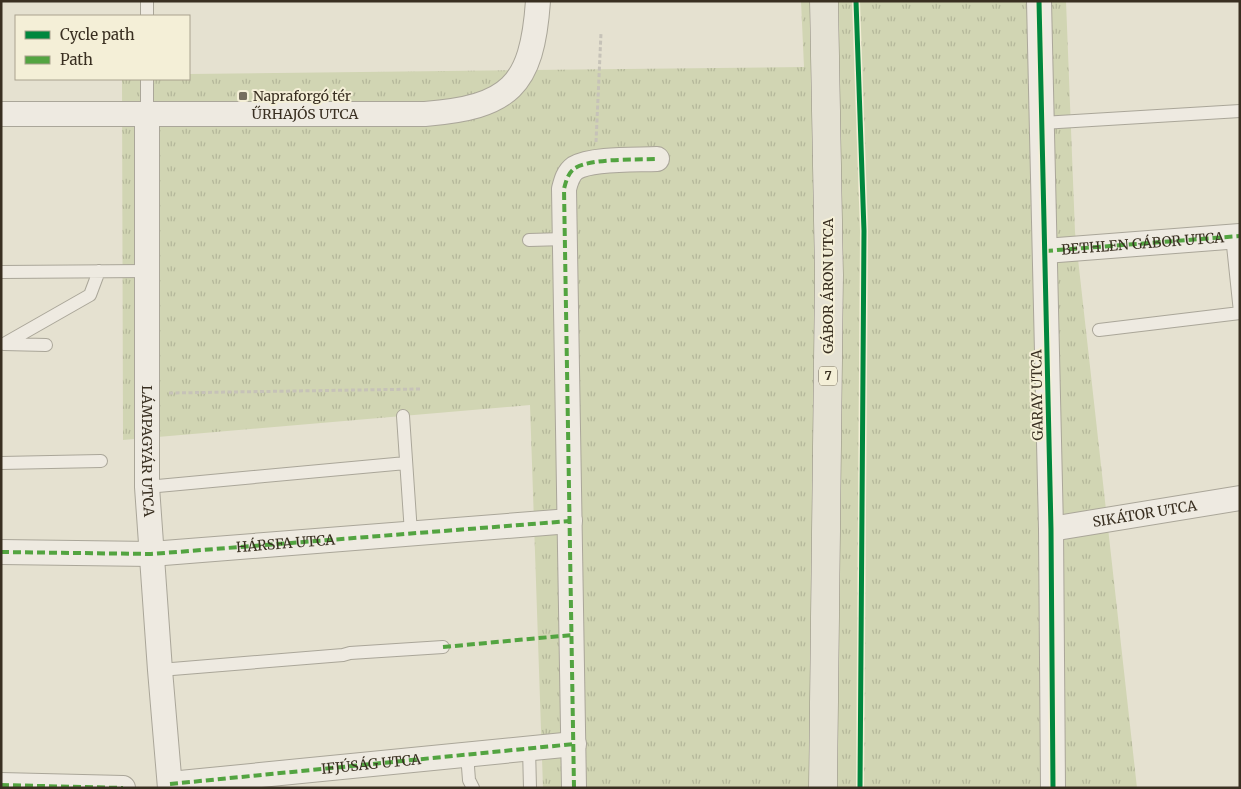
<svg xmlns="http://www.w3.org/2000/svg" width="1241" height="789" font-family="Merriweather,serif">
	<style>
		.grass { fill: url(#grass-tufts) }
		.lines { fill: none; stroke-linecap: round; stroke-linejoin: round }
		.service-casing { stroke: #aaa699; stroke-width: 14 }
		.minor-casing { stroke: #aaa699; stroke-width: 26 }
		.primary-casing { stroke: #908b80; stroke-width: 29 }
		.path { stroke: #c6c2b8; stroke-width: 3; stroke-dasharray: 4 2.5; stroke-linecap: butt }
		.service { stroke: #eeeae1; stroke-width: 12 }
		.minor { stroke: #eeeae1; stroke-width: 24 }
		.primary { stroke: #e4e1d3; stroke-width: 28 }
		.quiet { stroke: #53a441; stroke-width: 4; stroke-dasharray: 8 4; stroke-linecap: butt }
		.cycleway-casing { stroke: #f4efd7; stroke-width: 8 }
		.cycleway { stroke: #00873e; stroke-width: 5 }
		.poi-dot { fill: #756d5e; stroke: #f4efd7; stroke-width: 2 }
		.labels { text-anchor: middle; stroke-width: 4; stroke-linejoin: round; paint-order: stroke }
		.shield { fill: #f4efd7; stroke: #716958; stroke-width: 1 }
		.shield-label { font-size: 12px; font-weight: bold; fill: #392f21 }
		.poi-label { font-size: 14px; fill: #392f21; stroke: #f4efd7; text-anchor: start }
		.street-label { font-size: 14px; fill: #392f21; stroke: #f4efd7 }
	</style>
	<defs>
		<pattern id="grass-tufts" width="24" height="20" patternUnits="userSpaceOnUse" patternTransform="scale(1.25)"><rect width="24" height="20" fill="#d1d5b3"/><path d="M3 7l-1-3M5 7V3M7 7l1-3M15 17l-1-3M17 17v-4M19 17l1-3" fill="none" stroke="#b4b79a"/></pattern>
	</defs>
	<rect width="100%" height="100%" fill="#e5e1d0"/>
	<path class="grass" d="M801 1H1066L1075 232 1137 788H543L530 405 123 440 122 79H189V74L804 67Z"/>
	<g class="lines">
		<defs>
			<path id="service" d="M147 1V16
				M147 79V113
				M1042 123 1240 111
				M1232 236 1240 312
				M529 240 565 239
				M1 272 146 271
				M1099 330 1240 313
				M4 344 90 295 99 271
				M4 344 46 345
				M403 416 411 533
				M1 463 101 461
				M147 487 406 463
				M160 670 343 655 350 653 443 647
				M529 748 530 788
				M467 754 469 780 473 788"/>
			<g id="minor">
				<path d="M1039 1 1051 529 1053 788"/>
				<path id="s1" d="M147 113V487L160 670 170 788"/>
				<path id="s2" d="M1 114H425C509 107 532 87 538 1"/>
				<path id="s3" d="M1045 251 1240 236"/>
				<path id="s4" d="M1051 529 1240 498"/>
				<path d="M1 552 151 554 570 521"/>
				<path d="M170 784 574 744"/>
				<path d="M1 785 123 788"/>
				<path d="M574 788 564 189C566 181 568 173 575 168 592 158 636 160 657 159"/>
			</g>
			<path id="primary" d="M823 788 829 275 824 1"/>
		</defs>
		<use href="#service" class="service-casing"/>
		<use href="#minor" class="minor-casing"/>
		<use href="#primary" class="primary-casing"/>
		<path class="path" d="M596 142 601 33
			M169 393 421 389"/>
		<use href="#service" class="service"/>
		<use href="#minor" class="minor"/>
		<use href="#primary" class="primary"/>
		<g class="quiet">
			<path d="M1045 251 1240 236"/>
			<path id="s5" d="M1 552 151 554 570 521"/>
			<path d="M443 647 572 635"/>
			<path id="s6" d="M170 784 574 744"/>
			<path d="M1 785 123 788"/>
			<path d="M574 788 564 189C566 181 568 173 575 168 592 158 636 160 657 159"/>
		</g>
		<defs>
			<path id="cycleway" d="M856 1 864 231 860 788
				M1039 1 1051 529 1053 788"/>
		</defs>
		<use href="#cycleway" class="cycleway-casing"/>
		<use href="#cycleway" class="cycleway"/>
	</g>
	<rect class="poi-dot" x="238" y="91" width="10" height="10" rx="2.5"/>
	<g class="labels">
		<rect class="shield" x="819" y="366.5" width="18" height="19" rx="4"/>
		<g class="shield-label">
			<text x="828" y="380">7</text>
		</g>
		<g class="poi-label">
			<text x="253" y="101">Napraforgó tér</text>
		</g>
		<g class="street-label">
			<text dy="5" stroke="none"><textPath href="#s2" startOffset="304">ŰRHAJÓS UTCA</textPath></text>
			<text dy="5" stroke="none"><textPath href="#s3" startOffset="98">BETHLEN GÁBOR UTCA</textPath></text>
			<text transform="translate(828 286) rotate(-90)" y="5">GÁBOR ÁRON UTCA</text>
			<text transform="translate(1037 395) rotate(-91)" y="5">GARAY UTCA</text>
			<text dy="5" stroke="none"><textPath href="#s1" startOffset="338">LÁMPAGYÁR UTCA</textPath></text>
			<text dy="5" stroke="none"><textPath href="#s4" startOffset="95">SIKÁTOR UTCA</textPath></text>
			<text dy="5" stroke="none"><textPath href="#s5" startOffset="285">HÁRSFA UTCA</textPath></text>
			<text dy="5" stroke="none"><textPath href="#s6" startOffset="202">IFJÚSÁG UTCA</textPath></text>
		</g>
	</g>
	<rect width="1241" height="789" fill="none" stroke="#392f21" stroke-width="5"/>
	<rect x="15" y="15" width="175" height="65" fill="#f4efd7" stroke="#a9a28e"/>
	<rect x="25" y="31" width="25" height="8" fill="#00873e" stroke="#a9a28e"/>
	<text x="60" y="40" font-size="15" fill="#392f21">Cycle path</text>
	<rect x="25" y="56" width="25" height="8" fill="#53a441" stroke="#a9a28e"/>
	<text x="60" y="65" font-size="15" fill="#392f21">Path</text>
</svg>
